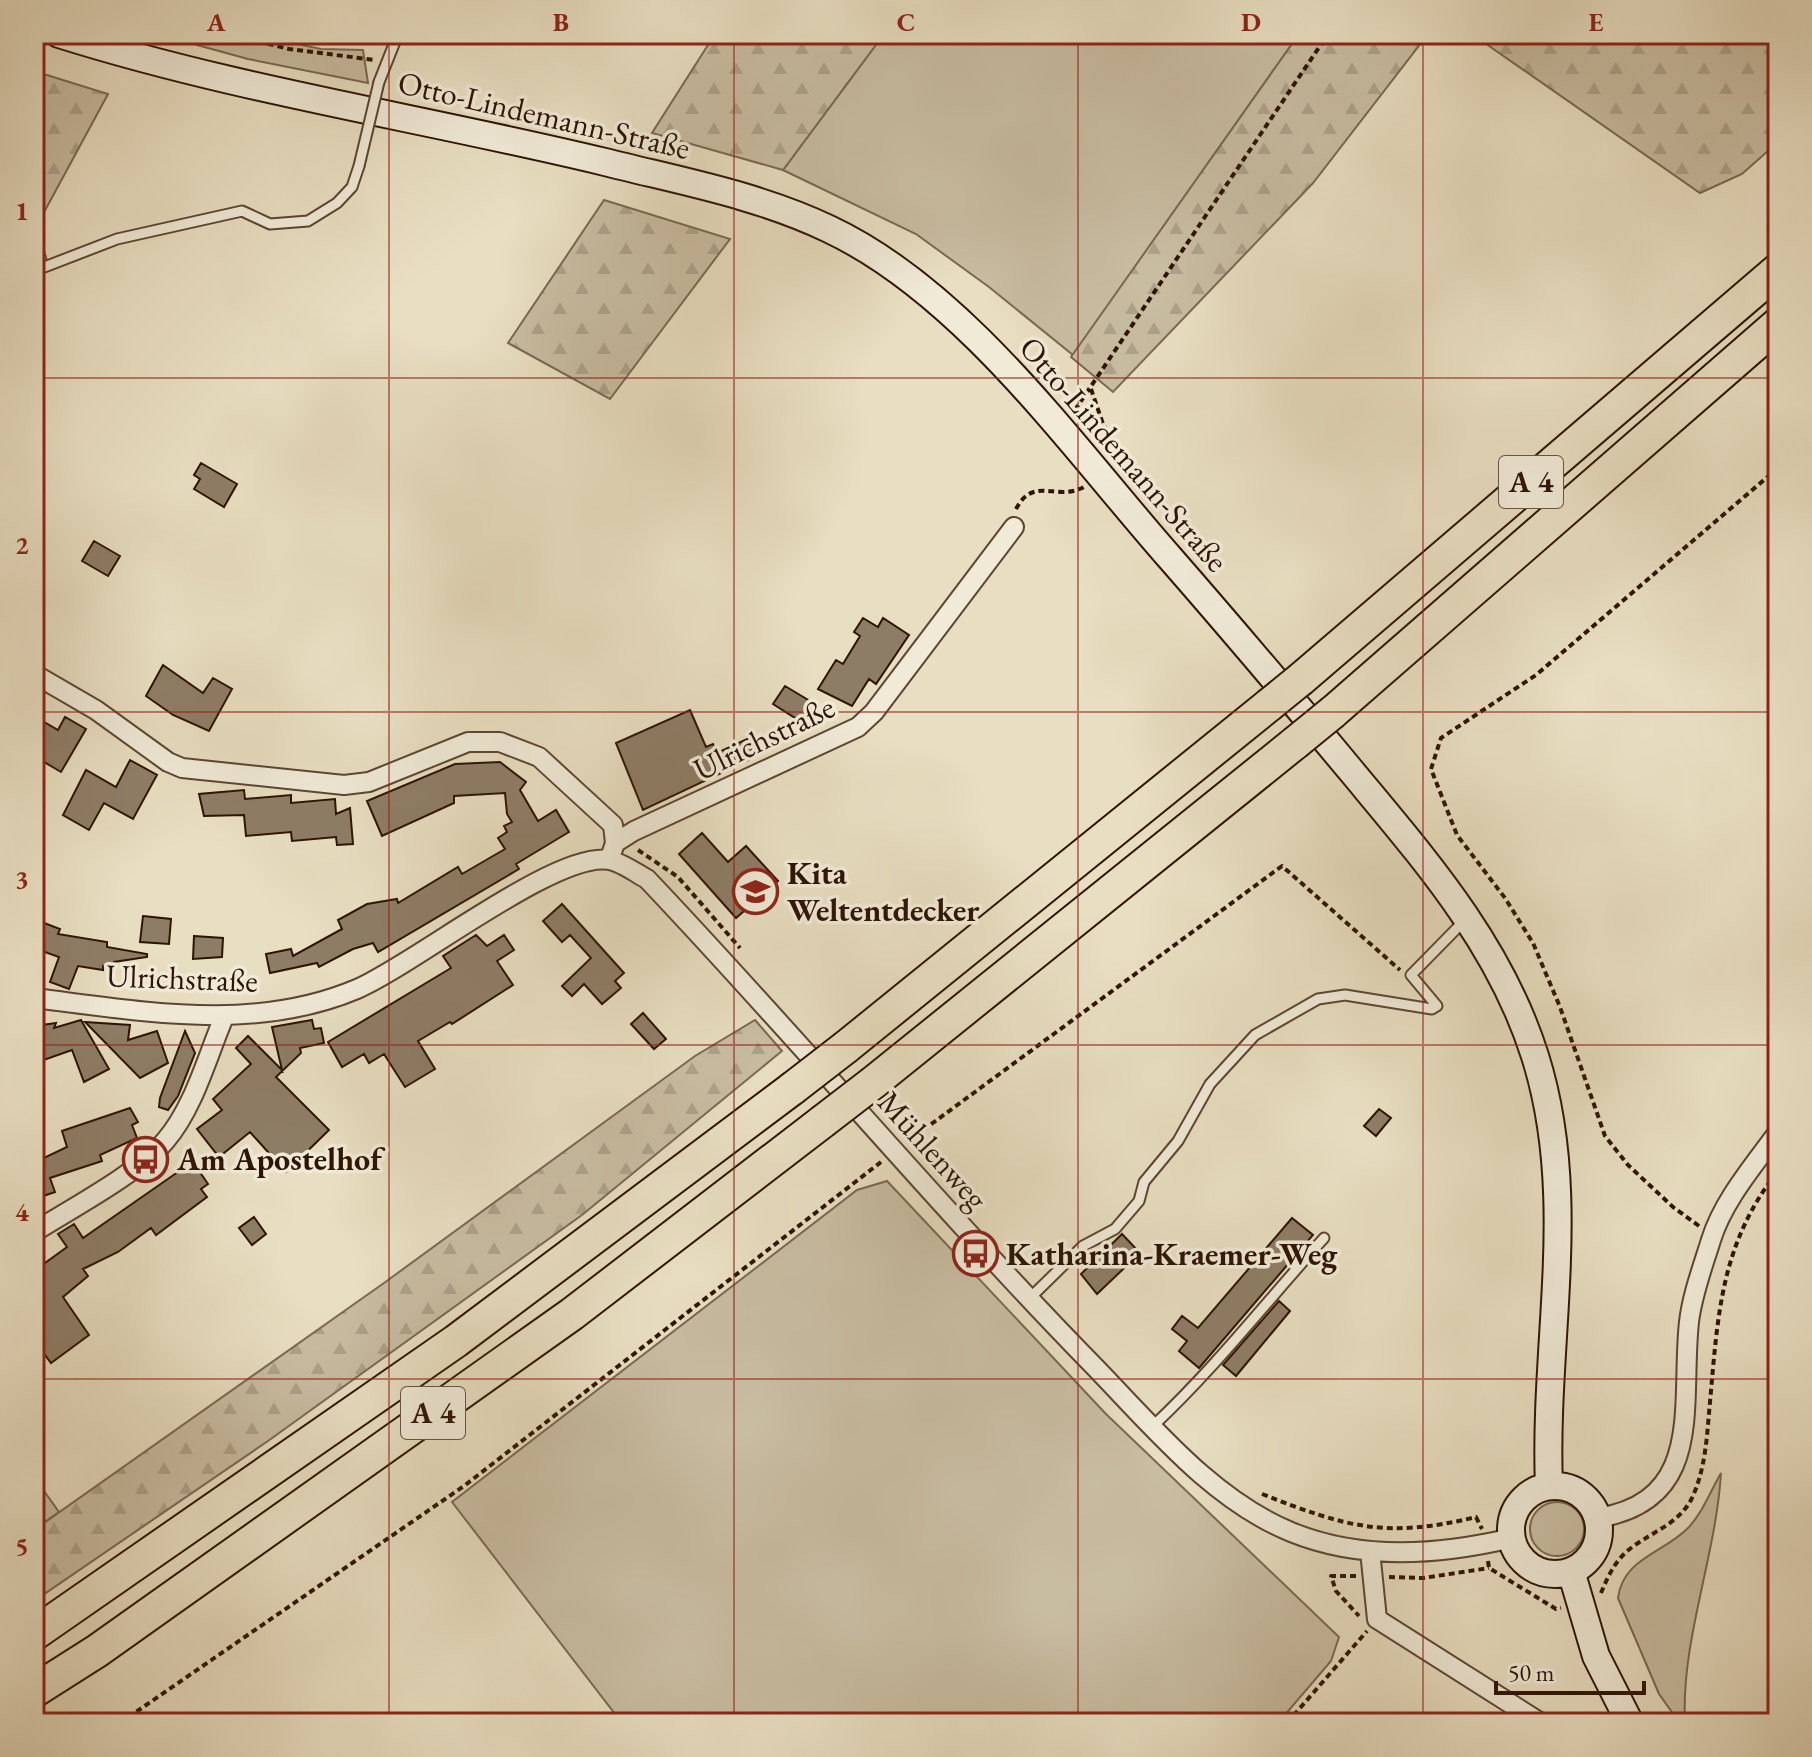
<svg xmlns="http://www.w3.org/2000/svg" width="1812" height="1757" font-family="'EB Garamond',serif">
	<style>
		.green { fill: #c8bca1; stroke: #7a6852; stroke-width: 2 }
		.forest { fill: url(#forest-firs); stroke: #7a6852; stroke-width: 2 }
		.building { fill: #8e7d66; stroke: #2d1404; stroke-width: 2 }
		.lines { fill: none; stroke-linecap: round; stroke-linejoin: round }
		.lane-casing { stroke: #5c4633; stroke-width: 13 }
		.street-casing { stroke: #5c4633; stroke-width: 22 }
		.secondary-casing { stroke: #2d1404; stroke-width: 30 }
		.highway-casing { stroke: #2d1404; stroke-width: 36 }
		.path { stroke: #2d1404; stroke-width: 4; stroke-dasharray: 6 4; stroke-linecap: butt }
		.lane { stroke: #f0ead7; stroke-width: 9 }
		.street { stroke: #f0ead7; stroke-width: 18 }
		.secondary { stroke: #f0ead7; stroke-width: 26 }
		.highway { stroke: #e8dec1; stroke-width: 32 }
		.lane-bridge-casing { stroke: #5c4633; stroke-width: 13; stroke-linecap: butt }
		.highway-bridge-casing { stroke: #2d1404; stroke-width: 36; stroke-linecap: butt }
		.lane-bridge { stroke: #f0ead7; stroke-width: 9 }
		.highway-bridge { stroke: #e8dec1; stroke-width: 32 }
		.grid { fill: none; stroke: #8f2418; stroke-width: 2; stroke-opacity: 0.55 }
		.labels { text-anchor: middle; stroke-width: 7; stroke-linejoin: round; paint-order: stroke }
		.shield { fill: #f0ead7; stroke: #685443; stroke-width: 2 }
		.shield-label { font-size: 30px; font-weight: bold; fill: #2d1404 }
		.street-label { font-size: 32px; fill: #2d1404; stroke: #f0ead7 }
		.poi-label { font-size: 32px; font-weight: bold; fill: #2d1404; stroke: #f0ead7; text-anchor: start }
		.neatline { fill: none; stroke: #8f2418; stroke-width: 3 }
		.grid-label { font-size: 26px; text-anchor: middle; font-weight: bold; fill: #8f2418 }
	</style>
	<defs>
		<pattern id="forest-firs" width="22" height="20" patternUnits="userSpaceOnUse" patternTransform="scale(2)"><rect width="22" height="20" fill="#c8bca1"/><path d="M5 1l3.5 6h-7zM16 11l3.5 6h-7z" fill="#aca189"/></pattern>
	</defs>
	<rect width="100%" height="100%" fill="#e8dec1"/>
	<filter id="stains"><feTurbulence type="fractalNoise" baseFrequency=".0025" numOctaves="4"/><feColorMatrix values="0 0 0 0 .2 0 0 0 0 .09 0 0 0 0 .02 0 0 0 .5 -.17"/></filter>
	<radialGradient id="worn" r=".72"><stop offset=".6" stop-color="#630" stop-opacity="0"/><stop offset="1" stop-color="#630" stop-opacity=".3"/></radialGradient>
	<path class="green" d="M157 34H249L321 49 363 50 368 83 248 59Z
		M884 34H1299L1073 355 989 287 916 234 783 170Z
		M887 1181 1106 1414 1339 1637 1331 1661 1278 1723H622L452 1502 857 1190Z
		M1721 1473C1716 1556 1681 1641 1685 1720L1679 1722 1659 1694 1618 1598C1623 1558 1664 1553 1688 1528 1703 1512 1710 1492 1721 1473Z
		M34 1477 59 1512 34 1530Z
		M1530 1529a27 27 0 1 1 54 0a27 27 0 1 1-54 0Z"/>
	<path class="forest" d="M715 34H884L783 170 652 133Z
		M1299 34H1428L1313 183 1113 392 1071 357Z
		M1472 34H1778V142L1742 174 1700 193Z
		M34 71 108 94 36 227 47 260 34 265Z
		M604 200 730 239 610 399 508 343Z
		M755 1020 782 1051 582 1215 268 1441 34 1601V1530L384 1283 695 1056Z"/>
	<path class="building" d="M201 463 237 484 224 507 194 489 200 479 194 475Z
		M94 541 120 556 108 576 82 561Z
		M863 618 878 627 883 618 909 635 876 684 869 679 852 706 818 689 836 660 843 664 860 636 854 632Z
		M163 665 203 693 213 678 232 689 209 731 173 715 146 696Z
		M785 686 815 704 803 723 773 704Z
		M690 710 706 747 713 744 717 753 747 739 755 757 643 810 616 743Z
		M34 716 58 730 65 717 86 729 61 772 34 756Z
		M130 760 157 775 133 819 104 803 89 830 63 815 86 770 116 787Z
		M500 762 526 782 520 790 538 821 556 810 569 832 516 864 519 869 378 952 373 943 353 949 319 967 317 963 270 973 266 954 291 949 293 956 342 929 338 920 367 904 397 899 398 903 458 867 462 874 505 849 498 838 507 832 504 826 512 822 507 814 505 793 454 796V803L382 836 367 801 455 764Z
		M244 790 245 799 291 795V803L335 799 336 814 350 808 353 844 337 845 336 837 292 841 291 832 246 836 244 815 204 816 199 794Z
		M702 833 728 862 746 846 778 881 736 918 679 854Z
		M562 904 624 973 615 981 621 988 602 1004 584 984 572 996 562 986 591 958 570 935 562 942 543 921Z
		M143 916 171 919 169 944 140 942Z
		M34 919 60 929 58 934 107 942V947L147 954V957L114 962 113 968 103 966V970L78 966 69 989 50 982 59 957 34 948Z
		M476 935 487 946 504 935 514 950 497 961 513 985 452 1024 450 1022 418 1041 435 1069 405 1087 384 1054 369 1063 364 1054 342 1067 328 1042 451 968 443 956Z
		M194 936 223 938 222 957 193 959Z
		M643 1013 666 1039 654 1049 631 1024Z
		M81 1020 109 1069 84 1082 72 1050 38 1062 34 1049V1026L56 1023 54 1028Z
		M312 1020 314 1029 321 1028 324 1043 300 1048 301 1053 276 1077 329 1130 286 1172 250 1132 219 1157 197 1129 222 1110 213 1099 251 1064 236 1048 248 1036 282 1070 272 1027Z
		M85 1022 130 1025 128 1040 157 1031 168 1063 140 1078Z
		M185 1031 195 1053 178 1096 168 1110 159 1107 160 1098Z
		M130 1108 138 1122 132 1125 137 1138 100 1155 102 1161 50 1178 55 1192 34 1199V1138L44 1158 67 1147 62 1131Z
		M1379 1109 1391 1118 1376 1136 1364 1126Z
		M185 1167 190 1173 197 1168 208 1184 201 1189 207 1197 156 1235 151 1228 118 1252 83 1269 88 1276 63 1297 89 1335 51 1363 34 1340V1271L67 1247 58 1234 74 1224 83 1238Z
		M254 1217 266 1234 252 1245 239 1228Z
		M1292 1218 1313 1235 1199 1368 1179 1351 1187 1341 1172 1329 1182 1316 1198 1328Z
		M1122 1234 1140 1253 1097 1294 1081 1274Z
		M1279 1301 1290 1311 1236 1376 1223 1365Z"/>
	<g class="lines">
		<defs>
			<path id="lane" d="M379 82 398 34
				M34 271 117 239 242 211 270 224 308 221 337 203 352 187 359 166
				M1029 1299 1083 1246 1115 1229 1139 1201 1144 1182 1178 1141 1210 1084 1255 1035 1318 999 1345 995 1432 1009 1437 1006 1411 975 1466 919
				M1153 1426C1215 1368 1267 1301 1324 1238"/>
			<path id="street" d="M34 674 96 710 168 762 182 768 344 785 369 782 468 742H500L539 757 613 825 615 843
				M612 852 615 843 634 831 858 727 874 712 1014 527
				M34 998C142 1011 253 1033 357 989 415 964 556 851 609 860 621 862 636 873 647 879 797 1037 937 1205 1089 1361 1149 1422 1210 1499 1291 1532 1362 1561 1439 1555 1512 1538
				M34 1232C72 1208 139 1173 166 1140 194 1107 207 1057 224 1017
				M1598 1518C1706 1500 1680 1405 1689 1322 1692 1295 1703 1266 1711 1240 1723 1201 1754 1165 1778 1132
				M1370 1551 1377 1619 1541 1723"/>
			<path id="secondary" d="M59 34C237 90 423 118 605 162 680 181 758 195 829 229 965 293 1073 448 1171 559 1233 630 1293 701 1353 773 1426 861 1500 945 1535 1056 1580 1198 1543 1341 1549 1486
				M1511 1530a44 44 0 1 1 88 0a44 44 0 1 1-88 0Z
				M1571 1571 1596 1656 1630 1723"/>
			<path id="highway" d="M1301 679 1778 270
				M1333 712 1778 324
				M846 1047 1269 705
				M874 1082 1295 743
				M34 1634 456 1341 793 1088
				M34 1691 97 1651 572 1314 822 1122"/>
		</defs>
		<use href="#lane" class="lane-casing"/>
		<use href="#street" class="street-casing"/>
		<use href="#secondary" class="secondary-casing"/>
		<use href="#highway" class="highway-casing"/>
		<path class="path" d="M229 34 289 49 375 60
			M1091 389 1103 424 1117 446 1112 459
			M1075 410 1328 34
			M1016 509C1034 475 1056 502 1084 487
			M638 850 678 877 740 948
			M907 1142 1282 866 1400 970
			M1699 1226 1673 1207 1628 1165 1605 1136 1560 1007 1533 943 1505 898 1457 835 1431 769 1441 738 1536 675 1778 468
			M1262 1494C1346 1527 1386 1539 1476 1517L1482 1529
			M1488 1561 1489 1568 1556 1609 1561 1608
			M1356 1576H1331L1336 1591 1359 1616
			M1389 1577 1423 1578 1489 1568
			M1601 1593C1608 1576 1616 1559 1631 1548 1653 1531 1679 1524 1692 1498 1706 1468 1707 1434 1710 1402 1718 1313 1721 1243 1778 1171
			M120 1723 464 1486 881 1162
			M1287 1723 1367 1631"/>
		<use href="#lane" class="lane"/>
		<use href="#street" class="street"/>
		<use href="#secondary" class="secondary"/>
		<use href="#highway" class="highway"/>
		<defs>
			<path id="lane-bridge" d="M359 166 379 82"/>
			<path id="highway-bridge" d="M1269 705 1301 679
				M1295 743 1333 712
				M793 1088 846 1047
				M822 1122 874 1082"/>
		</defs>
		<use href="#lane-bridge" class="lane-bridge-casing"/>
		<use href="#highway-bridge" class="highway-bridge-casing"/>
		<use href="#lane-bridge" class="lane-bridge"/>
		<use href="#highway-bridge" class="highway-bridge"/>
	</g>
	<path class="grid" d="M389 34V1723M734 34V1723M1078 34V1723M1423 34V1723M34 378H1778M34 712H1778M34 1045H1778M34 1379H1778"/>
	<defs>
		<symbol id="school-ring" viewBox="-11 -11 22 22"><circle r="9.5" fill="#f0ead7" stroke="#8f2418" stroke-width="1.5"/><path d="M0-5L7-2L0 1L-7-2ZM-4 1L0 2.5L4 1V4Q0 6-4 4Z" fill="#8f2418"/></symbol>
		<symbol id="bus-ring" viewBox="-11 -11 22 22"><circle r="9.5" fill="#f0ead7" stroke="#8f2418" stroke-width="1.5"/><path d="M-5-6H5V4H4V6H2V4H-2V6H-4V4H-5ZM-3.5-4V0h7V-4ZM-3.5 1.2v1.5H-2V1.2ZM2 1.2v1.5H3.5V1.2Z" fill="#8f2418"/></symbol>
	</defs>
	<g fill-rule="evenodd">
		<use href="#school-ring" x="730" y="866" width="51" height="51"/>
		<use href="#bus-ring" x="120" y="1134" width="51" height="51"/>
		<use href="#bus-ring" x="950" y="1228" width="51" height="51"/>
	</g>
	<g class="labels">
		<g class="shield">
			<rect x="1499" y="456" width="64" height="52" rx="6"/>
			<rect x="401" y="1387" width="64" height="52" rx="6"/>
		</g>
		<g class="shield-label">
			<text x="1531" y="492">A 4</text>
			<text x="433" y="1423">A 4</text>
		</g>
		<g class="street-label">
			<text transform="translate(544 115) rotate(13)" y="11">Otto-Lindemann-Straße</text>
			<text transform="translate(1124 454) rotate(49)" y="11">Otto-Lindemann-Straße</text>
			<text transform="translate(764 738) rotate(-26)" y="11">Ulrichstraße</text>
			<text transform="translate(182 978) rotate(2)" y="11">Ulrichstraße</text>
			<text transform="translate(933 1150) rotate(48)" y="11">Mühlenweg</text>
		</g>
		<g class="poi-label">
			<text x="787" y="884">Kita<tspan x="787" dy="37">Weltentdecker</tspan></text>
			<text x="177" y="1170">Am Apostelhof</text>
			<text x="1006" y="1265">Katharina-Kraemer-Weg</text>
		</g>
	</g>
	<rect width="1812" height="1757" fill="none" stroke="#e8dec1" stroke-width="88"/>
	<path d="M1496 1681v12h148v-12" fill="none" stroke="#2d1404" stroke-width="4"/>
	<text x="1508" y="1681" font-size="24" fill="#2d1404" stroke="#f0ead7" stroke-width="6" paint-order="stroke">50 m</text>
	<rect x="44" y="44" width="1724" height="1669" class="neatline"/>
	<g class="grid-label">
		<text x="216" y="31">A</text>
		<text x="561" y="31">B</text>
		<text x="906" y="31">C</text>
		<text x="1251" y="31">D</text>
		<text x="1596" y="31">E</text>
		<text x="22" y="220">1</text>
		<text x="22" y="554">2</text>
		<text x="22" y="888">3</text>
		<text x="22" y="1221">4</text>
		<text x="22" y="1555">5</text>
	</g>
	<rect width="100%" height="100%" filter="url(#stains)"/>
	<rect width="100%" height="100%" fill="url(#worn)"/>
</svg>
